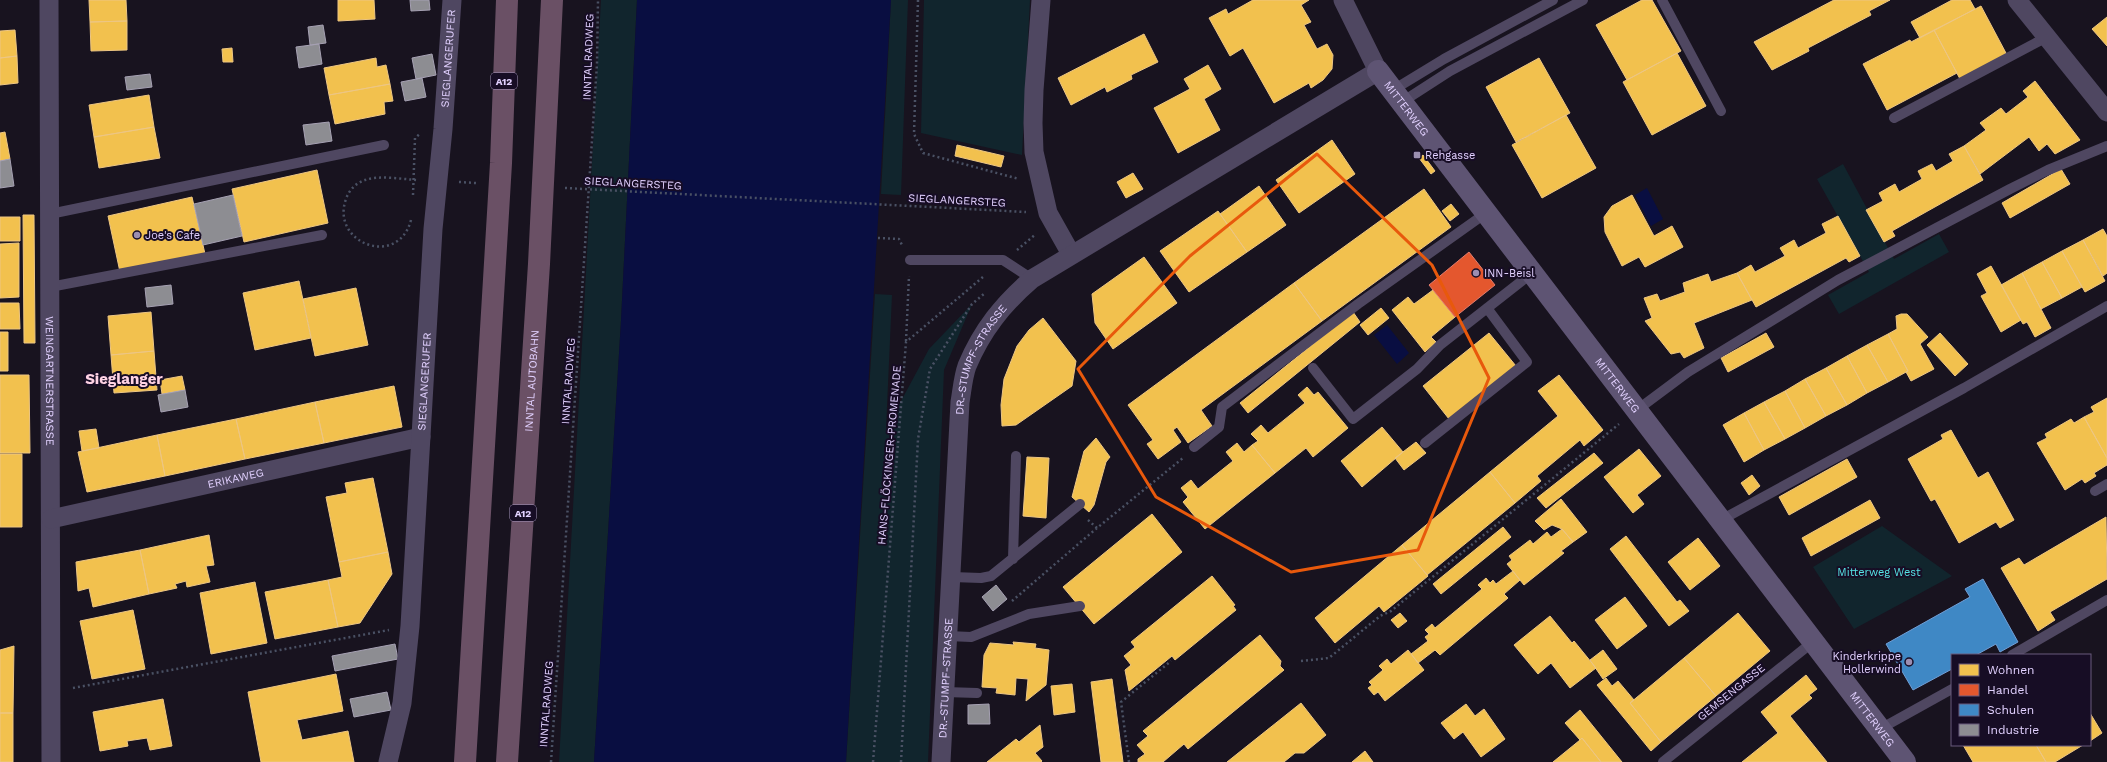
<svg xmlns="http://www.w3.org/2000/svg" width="2107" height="762" font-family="'Work Sans',sans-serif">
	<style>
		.green { fill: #11252d }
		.water { fill: #090e41 }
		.homes { fill: #f2c14e; stroke: #edc683 }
		.shops { fill: #e4572e; stroke: #e37c6d }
		.schools { fill: #3f88c5; stroke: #709ed6 }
		.industry { fill: #8d8d92; stroke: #a6a1b3 }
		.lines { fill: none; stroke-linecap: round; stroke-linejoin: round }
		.path { stroke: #4a5164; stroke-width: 2.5; stroke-dasharray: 2 3; stroke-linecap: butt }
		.lane { stroke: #4f4761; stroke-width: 10 }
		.street { stroke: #4f4761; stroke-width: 19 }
		.secondary { stroke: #5e5473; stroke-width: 22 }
		.highway { stroke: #6a5065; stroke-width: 22 }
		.marked { fill: none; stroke: #e8590c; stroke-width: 3; stroke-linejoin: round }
		.poi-dot { fill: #9b8eb1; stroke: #170d25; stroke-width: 1.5 }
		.labels { text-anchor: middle; stroke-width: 4; stroke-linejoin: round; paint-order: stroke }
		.shield { fill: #170d25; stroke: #a596be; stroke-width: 1 }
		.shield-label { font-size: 10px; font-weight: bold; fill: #e2d1ff }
		.street-label { font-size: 11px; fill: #e2d1ff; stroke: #170d25 }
		.poi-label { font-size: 11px; fill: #e2d1ff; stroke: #170d25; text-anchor: start }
		.park-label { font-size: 11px; fill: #56e4e6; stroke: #170d25 }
		.district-label { font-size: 15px; font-weight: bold; fill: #ffd3e4; stroke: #170d25 }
	</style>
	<rect width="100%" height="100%" fill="#18131f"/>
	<path class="green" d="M601 0H637L621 321 594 762H559Z
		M891 0H908L901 195 881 194Z
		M924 0H1030L1022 155 921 133Z
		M1843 164 1894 259 1939 234 1949 252 1839 314 1828 295 1869 272 1817 179Z
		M875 294 892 295 886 429 929 349 972 304 944 370 928 762H846Z
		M1882 526 1952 576 1854 629 1813 567Z"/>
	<path class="water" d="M637 0H891L846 762H594L621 321Z
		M1647 188 1663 219 1651 226 1635 195Z
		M1387 325 1409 353 1397 364 1374 335Z"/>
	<path class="homes" d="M89 0H126L127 21 90 22Z
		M338 0H374L375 19 338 21Z
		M1253 0H1309L1301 5 1311 22 1304 25 1317 49 1327 44 1333 55 1332 69 1323 80 1311 88 1309 83 1274 103 1243 48 1230 56 1209 18 1226 9 1228 14Z
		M1642 0H1652L1681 51 1627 80 1596 25Z
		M1834 0H1890L1869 11 1871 15 1808 48 1809 51 1772 70 1754 42Z
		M1952 0H1970L1975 9 1920 38 1911 22Z
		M1981 6 2007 55 1960 79 1934 30Z
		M2107 17V46L2092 29Z
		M127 21V50L91 51 90 22Z
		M15 30 17 56 0 58V31Z
		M1934 30 1957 73 1887 110 1863 64 1910 40 1911 42Z
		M1144 34 1158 62 1131 75 1132 79 1107 92 1105 87 1071 105 1058 78Z
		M232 48 233 62H223L222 49Z
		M1677 53 1706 106 1652 135 1623 82Z
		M17 56 18 83 0 85V58Z
		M376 58 377 67 386 65 390 84 329 95 324 68Z
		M1539 58 1570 113 1516 142 1486 87Z
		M1208 65 1221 89 1204 99 1220 130 1178 153 1154 108 1190 89 1184 79Z
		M2035 81 2080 140 2055 154 2047 144 2039 151 2029 137 1980 174 1964 146 1986 130 1980 123 2001 108 2006 114 2028 97 2023 91Z
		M390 84 393 101 384 102 385 114 335 124 329 95Z
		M149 95 154 127 94 137 89 105Z
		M1566 115 1596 168 1542 198 1512 145Z
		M154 127 160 158 99 168 94 137Z
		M5 132 10 159 0 161V133Z
		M1332 140 1355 174 1299 213 1276 180Z
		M957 145 1004 156 1001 167 955 156Z
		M1964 146 1983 180 1892 231 1895 236 1884 242 1866 210 1883 201 1879 193 1895 184 1899 192 1922 179 1918 171 1932 164 1936 171 1953 161 1949 154Z
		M1423 155 1435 171 1431 174 1419 158Z
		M2061 169 2070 184 2010 218 2002 203Z
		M317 170 328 223 244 242 232 189Z
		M1133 173 1143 189 1126 198 1117 182Z
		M1259 186 1286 225 1247 252 1220 214Z
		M1424 189 1451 227 1322 321 1294 283Z
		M1632 195 1654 236 1672 226 1683 247 1645 267 1639 257 1622 266 1605 232 1604 217 1612 206Z
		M192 197 205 254 120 272 108 216Z
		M1451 204 1459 214 1450 221 1442 211Z
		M1218 211 1247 252 1189 292 1160 251Z
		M23 215H34L35 343H24Z
		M1838 216 1860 256 1849 262 1846 258 1756 307 1737 273 1751 265 1755 272 1785 256 1780 248 1794 240 1798 248 1826 233 1822 224Z
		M0 217H20V241H0Z
		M2103 229 2107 236V273L2103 276 2083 240Z
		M2083 240 2105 281 2085 292 2062 251Z
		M19 243V297L0 298V244Z
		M2062 251 2082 287 2062 298 2042 262Z
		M1144 257 1177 303 1113 349 1095 323 1092 294Z
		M2042 262 2062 298 2041 309 2022 273Z
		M1991 266 2021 320 2001 332 1981 296 1987 293 1977 274Z
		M1737 273 1752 300 1694 323 1704 348 1684 358 1680 352 1671 354 1645 321 1652 318 1644 298 1657 294 1660 301 1685 292 1683 283 1708 274 1711 282Z
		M2022 273 2051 328 2035 337 2027 322 2023 324 2001 285Z
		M299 281 311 338 255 350 243 293Z
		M1294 283 1322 321 1201 410 1212 426 1188 443 1177 427 1173 430 1181 442 1158 459 1147 444 1153 440 1128 405Z
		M356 288 368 345 315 356 303 299Z
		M1433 290 1455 317 1431 337 1436 342 1425 352 1392 310 1408 297 1414 304Z
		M0 303H19L20 329H0Z
		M1381 308 1389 318 1368 335 1360 325Z
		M151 312 154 351 111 355 108 316Z
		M1353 312 1360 322 1248 413 1240 403Z
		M1901 314H1907L1928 337 1920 344 1934 369 1911 381 1906 372 1908 371 1888 334 1897 329 1896 316Z
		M1043 318 1076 361 1072 386 1016 425 1002 426 1001 405 1004 379 1017 346 1029 330Z
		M0 332H8V371H0Z
		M1489 333 1516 366 1449 419 1423 386Z
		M1766 333 1774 347 1728 372 1721 358Z
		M1940 333 1968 364 1955 376 1927 345Z
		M1888 334 1908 371 1888 382 1867 345Z
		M1867 345 1888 382 1867 393 1847 356Z
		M154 351 157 390 114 393 111 355Z
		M1847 356 1867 393 1847 405 1826 368Z
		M1826 368 1847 405 1826 416 1805 379Z
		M0 375H29L30 453H0Z
		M1559 375 1603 430 1584 446 1580 440 1537 476 1541 481 1515 503 1490 472 1558 416 1538 391Z
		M182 376 185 390 162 394 160 380Z
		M1805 379 1826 416 1805 428 1785 391Z
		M394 386 402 427 324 443 315 402Z
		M1307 387 1314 395 1318 392 1348 428 1313 457 1306 448 1275 473 1252 445 1258 441 1251 434 1261 425 1268 433 1305 403 1298 395Z
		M1785 391 1805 428 1785 439 1764 402Z
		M2107 398V458L2084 417 2094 412 2091 407Z
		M315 402 324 443 245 459 236 419Z
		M1764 402 1785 439 1764 450 1744 413Z
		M1744 413 1764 450 1744 462 1723 425Z
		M2084 417 2107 458V465L2094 473 2096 476 2085 483 2082 479 2065 490 2037 443 2047 438 2045 434 2071 419 2074 423Z
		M236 419 245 459 165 476 157 435Z
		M1382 427 1403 452 1362 487 1341 461Z
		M96 429 99 448 82 451 79 431Z
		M1951 430 1978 478 1988 472 2014 520 2000 528 1996 522 1959 543 1935 499 1931 501 1908 459 1943 439 1941 435Z
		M157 435 165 476 87 492 78 452Z
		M1096 438 1110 457 1106 462 1094 505 1089 512 1072 497 1084 451Z
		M1416 442 1426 453 1404 470 1395 458Z
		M1237 443 1244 452 1252 445 1275 473 1205 529 1183 502 1188 497 1181 488 1191 480 1198 489 1233 461 1226 452Z
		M1639 449 1661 476 1637 495 1644 504 1633 513 1604 477Z
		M1594 453 1603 463 1546 508 1537 498Z
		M0 454H22V527H0Z
		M1027 457 1049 458 1046 518 1023 516Z
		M1847 459 1857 477 1789 515 1779 497Z
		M1490 472 1515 503 1427 575 1402 545Z
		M1752 475 1760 486 1749 495 1741 483Z
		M373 478 388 552 339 562 326 497 347 493 345 483Z
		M1561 499 1587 532 1573 542 1562 529 1552 525 1544 530 1535 521Z
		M1870 500 1880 518 1811 556 1802 538Z
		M1152 514 1182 552 1094 624 1063 587Z
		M2106 517 2107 579 2050 612 2055 620 2038 631 2001 568 2019 558 2024 565Z
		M1503 527 1511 537 1441 594 1433 584Z
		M1562 529 1573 542 1561 551 1564 553 1524 585 1507 564 1512 560 1509 556 1530 540 1533 544 1547 532 1551 537Z
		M209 535 214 565 206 566 210 582 187 587 186 581 175 584 177 588 149 594 140 550Z
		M1626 536 1677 602 1680 600 1689 611 1669 626 1610 549Z
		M1698 538 1720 566 1690 590 1668 562Z
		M1402 545 1428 576 1384 612 1379 606 1335 643 1315 618Z
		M140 550 149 594 93 607 89 588 78 591 76 562Z
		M388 552 392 574 360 623 338 627 328 580 342 577 339 562Z
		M1513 571 1520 580 1504 594 1508 598 1440 655 1435 650 1418 663 1411 654 1428 641 1425 637 1429 634 1425 630 1432 624 1435 628 1482 589 1478 585 1486 578 1490 583 1493 580 1496 584Z
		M1212 576 1235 605 1233 606 1236 610 1175 660 1172 656 1129 691 1125 670 1131 665 1124 656 1135 647 1131 642Z
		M328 580 338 627 275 639 265 592Z
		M255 582 267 643 211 654 200 593Z
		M1625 597 1647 626 1617 649 1595 620Z
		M133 610 145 669 92 679 80 621Z
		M1400 613 1407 621 1398 628 1391 620Z
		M1738 613 1770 651 1716 696 1684 658Z
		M1550 616 1572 643 1574 641 1596 668 1570 688 1551 663 1538 674 1514 645Z
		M1260 635 1281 661 1280 666 1284 670 1188 749 1184 744 1163 762H1138V759L1145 754 1137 745 1148 736 1143 731Z
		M1013 642 1036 644 1035 648 1049 650 1046 685 1026 701 1028 679 1016 678 1015 695 996 693 997 688 982 687 984 655 990 643 1014 645Z
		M14 646 13 713H0V650Z
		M1408 650 1424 670 1385 701 1378 692 1374 695 1368 688 1372 685 1369 682 1383 670 1379 666 1387 659 1391 664Z
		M1603 650 1617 669 1603 679 1590 660Z
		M1684 658 1716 696 1661 742 1630 703Z
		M336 674 343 711 297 720 302 740 348 731 354 762H261L248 692Z
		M1806 675 1817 689 1809 695 1812 698 1790 716 1827 762H1742L1778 733 1761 712Z
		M1606 678 1612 686 1618 681 1634 700 1630 703 1661 742 1651 751 1597 685Z
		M1112 679 1123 762H1101L1091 682Z
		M1072 684 1075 712 1054 715 1051 686Z
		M163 699 172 746 150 750 147 738 127 741 128 746 100 751 93 712Z
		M1301 703 1326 735 1304 753H1295L1284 762H1227Z
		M1466 704 1475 716 1484 709 1505 739 1481 757 1463 732 1454 739 1441 723Z
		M1580 710 1622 762H1601L1582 738 1580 740 1565 723Z
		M0 713H13V762H0Z
		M2090 713 2102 733 2090 741Z
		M1040 725 1043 747 1035 753 1042 761 1041 762H987L1016 739 1019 742Z
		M1582 738 1601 762H1553L1580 740Z
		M1963 745H2036L2046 762H1973Z
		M2036 745H2083L2055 762H2046Z
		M1365 751 1373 762H1352Z"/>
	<path class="shops" d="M1469 252 1495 285 1455 317 1429 285Z"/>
	<path class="schools" d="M1983 579 2018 642 2000 652 1996 644 1976 655H1952V669L1913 690 1886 644 1970 597 1965 589Z"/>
	<path class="industry" d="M410 0H429L430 10 411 11Z
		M323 25 326 43 310 45 308 27Z
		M319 44 322 64 299 68 296 47Z
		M432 54 436 75 416 79 412 58Z
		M150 74 152 87 127 90 125 77Z
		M422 78 426 97 405 101 401 82Z
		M329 122 332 141 306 145 303 125Z
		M10 159 14 186 0 188V161Z
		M233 195 242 236 203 245 194 204Z
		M171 285 173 304 147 307 145 288Z
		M185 390 188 407 161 412 158 395Z
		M996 585 1007 599 993 611 982 597Z
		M395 644 398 659 335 671 332 656Z
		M387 692 391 710 354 717 350 699Z
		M989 704 990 724H968V705Z"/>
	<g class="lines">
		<path class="path" d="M918 0 914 134 923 153 1019 179
			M459 182 476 183
			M565 188 1026 212
			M413 195 415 138 421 133
			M411 220C398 269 330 243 346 199 349 190 356 183 365 180 380 175 400 179 417 180
			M878 238 899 239 902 245
			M1017 250 1036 234
			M906 341 909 276
			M1088 520 1097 528 1183 458
			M1012 601 1097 528
			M1301 661 1329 658 1380 616 1391 611 1619 424
			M73 688 389 630
			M551 762 597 64 598 0
			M873 762 906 342 983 277
			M901 762 918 439 930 369 972 304 985 293
			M1129 762 1121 702 1171 661"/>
		<path class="lane" d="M1662 0 1721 111
			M1393 90 1444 59 1553 0
			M1402 102 1450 71 1583 0
			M1894 118 2047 37
			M50 214 384 145
			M910 260H1003L1032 279
			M50 287 322 235
			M1313 368 1353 419 1417 369 1440 345 1532 273
			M1637 410 1688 372 1838 280 2010 189 2048 170 2107 146
			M1425 443 1527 362 1487 308
			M1194 447 1219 427 1222 407 1358 304 1486 213
			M2095 491 2107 484
			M1721 520 1964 388 2107 306
			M1013 559 1016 456
			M952 577 981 578 991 576 1080 504
			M948 636 971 637 1029 614 1080 606
			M2012 655 2107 600
			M945 692 977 693
			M1880 729 1952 689
			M1663 762 1814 641"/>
		<g class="street">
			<path id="s1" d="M49 0 51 762"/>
			<path d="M1041 0 1034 90 1033 123 1034 152 1048 213 1071 254"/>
			<path d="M2017 0 2107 112"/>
			<path id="s2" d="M51 519 421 437"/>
			<path id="s3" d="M388 762 402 703 410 626 433 229 443 129 452 0"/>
			<path id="s4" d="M941 762 960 402C962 391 963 377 967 366 982 330 1003 304 1032 279L1378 71 1343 0"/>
		</g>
		<path class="secondary" id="s5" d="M1378 71 1905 762"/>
		<g class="highway">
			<path d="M465 762 501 163 507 0"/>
			<path id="s6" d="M507 762 539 264 552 0"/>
		</g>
	</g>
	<path class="marked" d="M1317 154 1432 265 1489 378 1418 550 1291 572 1156 497 1078 369 1190 256Z"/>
	<g class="poi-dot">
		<rect x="1413" y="151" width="8" height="8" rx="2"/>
		<circle cx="137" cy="235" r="4"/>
		<circle cx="1476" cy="273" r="4"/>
		<circle cx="1909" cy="662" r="4"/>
	</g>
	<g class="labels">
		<g class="shield">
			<rect x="491" y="73" width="26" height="16" rx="3"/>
			<rect x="510" y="505" width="26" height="16" rx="3"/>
		</g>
		<g class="shield-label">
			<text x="504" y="85">A12</text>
			<text x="523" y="517">A12</text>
		</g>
		<g class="street-label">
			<text transform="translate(588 57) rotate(-88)" y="4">INNTALRADWEG</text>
			<text dy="4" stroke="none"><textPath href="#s3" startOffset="707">SIEGLANGERUFER</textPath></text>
			<text dy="4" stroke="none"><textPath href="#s5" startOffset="47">MITTERWEG</textPath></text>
			<text transform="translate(633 183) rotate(3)" y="4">SIEGLANGERSTEG</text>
			<text transform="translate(957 200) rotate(3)" y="4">SIEGLANGERSTEG</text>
			<text dy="4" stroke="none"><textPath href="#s4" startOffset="408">DR.-STUMPF-STRASSE</textPath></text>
			<text dy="4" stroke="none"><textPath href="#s1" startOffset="381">WEINGARTNERSTRASSE</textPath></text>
			<text dy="4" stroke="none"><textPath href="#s6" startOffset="382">INNTAL AUTOBAHN</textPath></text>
			<text transform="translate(568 381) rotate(-86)" y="4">INNTALRADWEG</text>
			<text dy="4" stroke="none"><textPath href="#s3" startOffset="383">SIEGLANGERUFER</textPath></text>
			<text dy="4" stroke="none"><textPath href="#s5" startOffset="395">MITTERWEG</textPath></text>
			<text transform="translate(889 455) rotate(-85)" y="4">HANS-FLÖCKINGER-PROMENADE</text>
			<text dy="4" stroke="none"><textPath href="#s2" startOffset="189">ERIKAWEG</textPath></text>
			<text dy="4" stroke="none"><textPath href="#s4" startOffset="84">DR.-STUMPF-STRASSE</textPath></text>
			<text transform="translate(1731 692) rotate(-39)" y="4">GEMSENGASSE</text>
			<text transform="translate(546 704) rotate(-86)" y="4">INNTALRADWEG</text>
			<text dy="4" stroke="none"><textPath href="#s5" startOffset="815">MITTERWEG</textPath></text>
		</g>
		<g class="poi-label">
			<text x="1425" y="159">Rehgasse</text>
			<text x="145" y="239">Joe's Cafe</text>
			<text x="1484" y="277">INN-Beisl</text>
			<text x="1901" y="660" text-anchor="end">Kinderkrippe<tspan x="1901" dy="13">Hollerwind</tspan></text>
		</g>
		<g class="park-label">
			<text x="1879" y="576">Mitterweg West</text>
		</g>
		<g class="district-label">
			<text x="124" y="384">Sieglanger</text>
		</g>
	</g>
	<rect x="1951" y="654" width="140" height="92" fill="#170d25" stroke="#685b7c"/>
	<rect x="1959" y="664" width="20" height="12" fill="#f2c14e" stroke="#685b7c"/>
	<text x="1987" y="674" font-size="12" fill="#e2d1ff">Wohnen</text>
	<rect x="1959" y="684" width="20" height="12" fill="#e4572e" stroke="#685b7c"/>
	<text x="1987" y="694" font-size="12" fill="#e2d1ff">Handel</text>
	<rect x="1959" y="704" width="20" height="12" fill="#3f88c5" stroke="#685b7c"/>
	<text x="1987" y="714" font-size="12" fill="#e2d1ff">Schulen</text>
	<rect x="1959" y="724" width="20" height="12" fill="#8d8d92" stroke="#685b7c"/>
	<text x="1987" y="734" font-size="12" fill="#e2d1ff">Industrie</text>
</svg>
